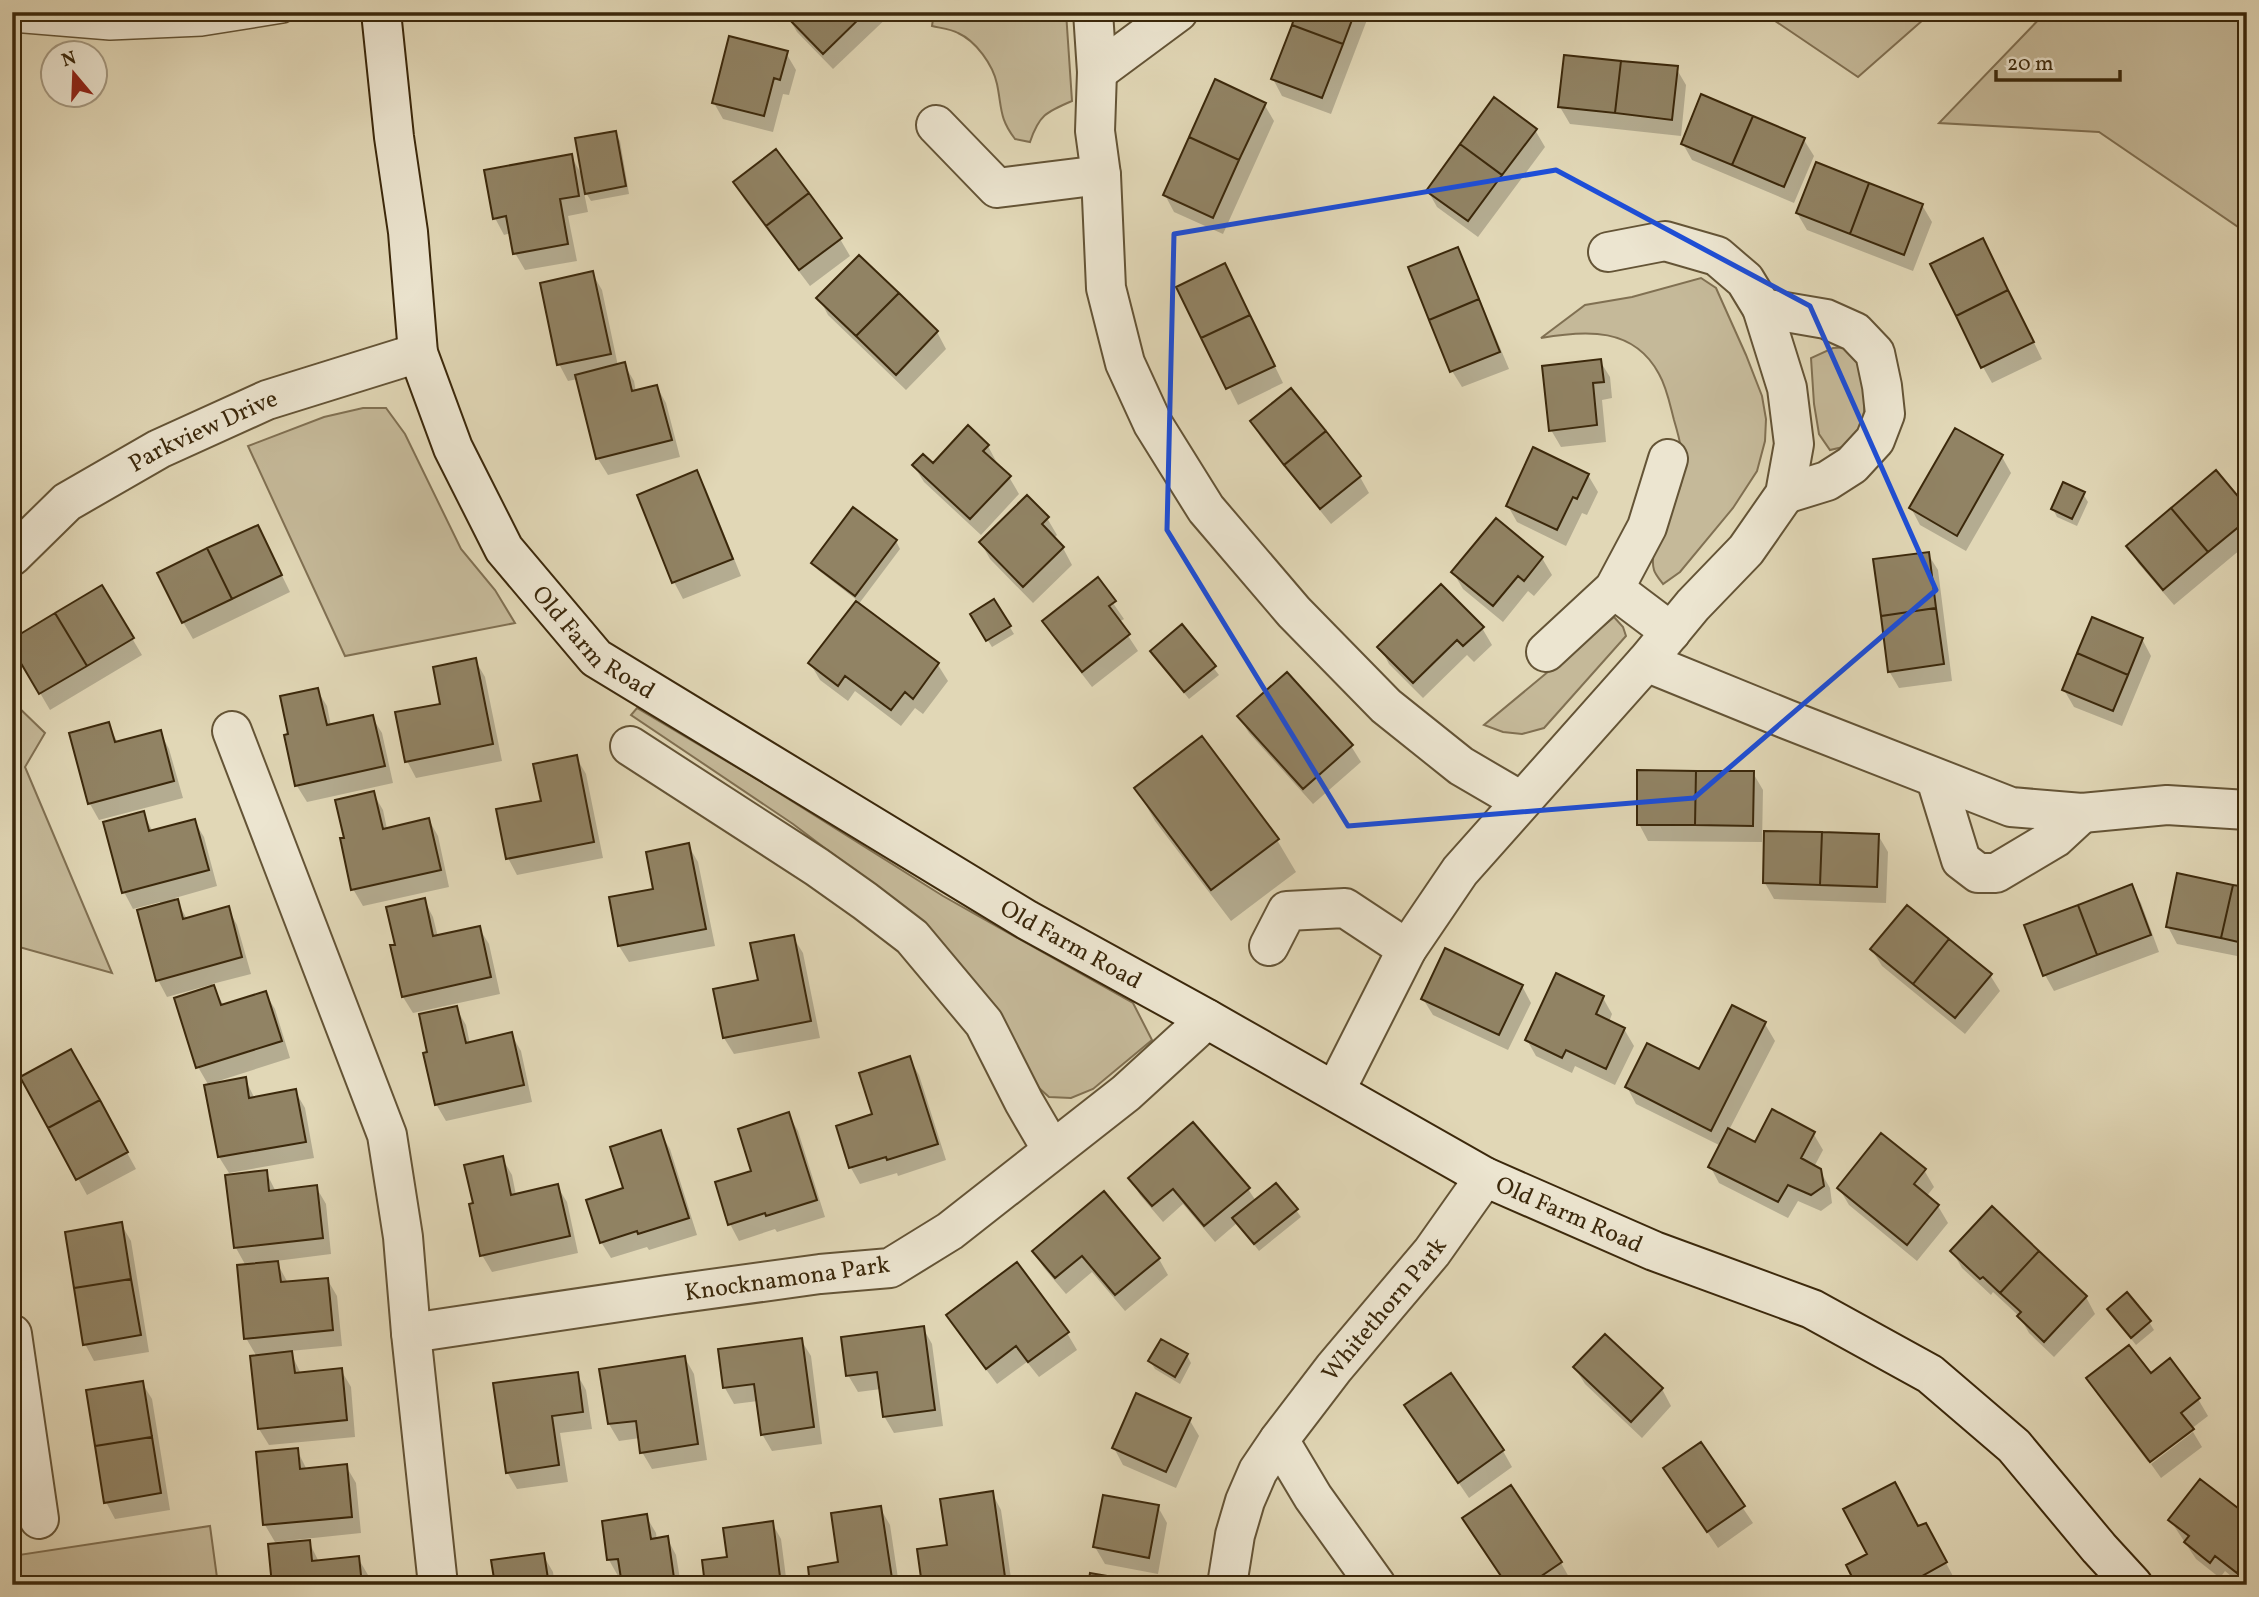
<svg xmlns="http://www.w3.org/2000/svg" width="2259" height="1597" font-family="Vollkorn,serif">
	<style>
		.green { fill: #c5b999; stroke: #807052; stroke-width: 2 }
		.shadow { fill: #0003 }
		.building { fill: #918364; stroke: #3b280b; stroke-width: 2 }
		.lines { fill: none; stroke-linecap: round; stroke-linejoin: round }
		.lane-casing { stroke: #645436; stroke-width: 24 }
		.street-casing { stroke: #645436; stroke-width: 42 }
		.secondary-casing { stroke: #3b280b; stroke-width: 42 }
		.lane { stroke: #ece5d0; stroke-width: 21 }
		.street { stroke: #ece5d0; stroke-width: 38 }
		.secondary { stroke: #ece5d0; stroke-width: 38 }
		.marked { fill: none; stroke: #1d4ed8; stroke-width: 5; stroke-linejoin: round }
		.labels { text-anchor: middle; stroke-width: 5; stroke-linejoin: round; paint-order: stroke }
		.street-label { font-size: 24px; fill: #3b280b; stroke: #ece5d0 }
	</style>
	<rect width="100%" height="100%" fill="#e1d7b6"/>
	<filter id="stains"><feTurbulence type="fractalNoise" baseFrequency=".00286" numOctaves="4"/><feColorMatrix values="0 0 0 0 .2 0 0 0 0 .09 0 0 0 0 .02 0 0 0 .5 -.17"/></filter>
	<radialGradient id="worn" r=".72"><stop offset=".6" stop-color="#630" stop-opacity="0"/><stop offset="1" stop-color="#630" stop-opacity=".3"/></radialGradient>
	<path class="green" d="M934 12H1066L1072 101C1046 112 1039 115 1030 142L1015 139C999 118 1002 108 997 84 993 65 976 41 958 33 951 29 940 28 932 26Z
		M1762 12H1932L1858 77Z
		M2046 12H2247V233L2099 132 1939 123Z
		M1701 278 1716 288 1746 355 1762 396 1766 419 1765 441 1757 471 1733 508 1680 572 1663 584C1660 580 1655 574 1654 570 1647 546 1675 506 1681 484 1686 463 1680 440 1674 420 1670 405 1667 388 1659 374 1634 327 1586 330 1541 338L1585 305 1632 297Z
		M1851 347 1867 366 1864 412 1858 437 1843 447 1830 450 1819 434 1814 404 1811 358 1833 348Z
		M363 408H386L405 434 461 549 495 590 515 623 345 656 248 446 324 417Z
		M1614 617 1623 627 1626 636 1544 728 1522 734 1503 732 1484 725Z
		M12 701 45 733 25 767 112 973 12 945Z
		M637 708 760 781 943 896 1133 1003 1152 1040 1093 1089 1071 1098 1049 1097 1039 1088 1013 1040 978 986 934 938 883 892 793 824 631 715Z
		M210 1526 218 1585H12V1556Z"/>
	<path class="shadow" d="M790 12H893L833 69 797 32 787 15Z
		M1298 12H1370L1331 114 1282 96 1273 79Z
		M786 53 796 70 789 95 783 94 773 132 723 119 714 103Z
		M1676 68 1686 85 1681 136 1570 124 1560 107Z
		M1264 104 1274 121 1223 234 1174 212 1165 195Z
		M1535 130 1545 147 1478 237 1437 207 1428 191Z
		M615 133 620 141 629 194 591 201 583 188 588 212 568 216 577 261 525 270 515 253 511 233 504 235 495 218 571 156 583 177Z
		M1804 140 1814 156 1794 203 1692 160 1683 144Z
		M775 152 840 239 850 256 810 286 744 199 735 182Z
		M1922 205 1932 222 1913 271 1807 230 1797 213Z
		M1457 249 1466 266 1509 369 1462 387 1452 371Z
		M1992 257 2042 359 1992 383 1983 367Z
		M592 273 602 290 618 366 624 364 634 381 636 392 657 387 666 403 680 457 608 475 598 459 578 379 568 381 559 364Z
		M1234 282 1283 383 1238 405 1179 287Z
		M819 298 937 332 946 349 906 390 828 315Z
		M1600 361 1610 377 1612 398 1602 400 1606 442 1561 447 1551 430Z
		M1252 421 1360 477 1369 493 1331 524 1261 438Z
		M988 446 997 463 995 465 1009 477 1019 494 981 535 924 482 914 466 933 465Z
		M2002 457 2011 473 1966 551 1920 525 1911 508Z
		M697 472 706 489 741 576 683 599 674 582 639 496Z
		M1588 475 1598 492 1587 515 1582 513 1566 546 1517 522 1508 506Z
		M2083 494 2088 502 2077 526 2057 517 2053 509Z
		M2247 510V544L2174 605 2138 563 2128 546Z
		M1047 518 1057 535 1053 539 1063 548 1072 565 1033 603 990 559 981 543Z
		M1496 520 1542 558 1552 575 1534 596 1528 591 1503 622 1463 589 1453 572Z
		M896 541 900 549 858 605 938 665 948 681 923 714 915 708 901 726 855 691 848 701 820 680 810 663 858 601 818 570 813 563Z
		M266 543 290 592 193 639 183 622Z
		M1928 554 1938 570 1952 681 1899 688 1889 671Z
		M1097 580 1124 619 1119 622 1138 651 1092 687 1054 638 1045 621Z
		M102 588 142 655 50 710 12 645Z
		M994 601 1014 634 992 647 972 615Z
		M1182 627 1219 675 1189 699 1157 659Z
		M1482 628 1492 645 1474 662 1467 655 1423 698 1389 664 1380 647Z
		M2142 639 2151 656 2122 726 2074 707 2064 690Z
		M475 660 485 677 502 761 416 778 407 761 442 705Z
		M317 690 327 706 331 726 372 717 382 733 393 783 307 802 297 786 286 736 290 735Z
		M1239 717 1351 746 1361 762 1313 804 1249 733Z
		M108 724 118 743 160 732 169 749 183 798 99 820 90 804Z
		M576 757 586 774 603 858 517 875 508 858 543 802Z
		M1753 773 1763 790 1762 842 1648 841 1639 824Z
		M1136 788 1277 840 1296 872 1231 921 1155 821Z
		M373 793 383 810 387 829 429 820 438 836 449 887 363 906 353 889 346 839Z
		M143 813 153 832 194 821 204 837 217 886 175 898 187 919 228 908 237 925 251 974 212 984 224 1006 265 993 275 1009 290 1058 209 1084V1086L245 1079 255 1099 295 1091 305 1108 314 1158 229 1173 219 1157 209 1086 198 1067 210 985 167 997 158 980 160 902 133 909 124 892Z
		M1878 835 1888 852 1886 903 1774 899 1765 883Z
		M688 845 698 862 715 946 629 962 619 946 655 890Z
		M2131 886 2141 903 2159 952 2054 991 2045 975Z
		M2247 889V958L2177 944 2168 927Z
		M424 900 433 917 438 937 479 928 489 944 500 994 413 1013 403 997 397 946Z
		M793 937 803 953 820 1038 734 1054 724 1038 760 982Z
		M1872 950 1990 975 2000 991 1965 1034 1882 966Z
		M1522 986 1531 1003 1508 1050 1433 1015 1423 999Z
		M1603 998 1612 1014 1609 1022 1624 1029 1634 1046 1615 1085 1575 1066 1572 1073 1536 1056 1527 1040Z
		M1733 1007 1765 1024 1775 1041 1729 1130 1756 1144 1813 1133 1823 1150 1814 1167 1820 1171 1830 1188 1832 1203 1821 1211 1798 1201 1788 1218 1719 1183 1710 1166 1721 1146 1636 1104 1627 1087 1700 1071Z
		M456 1008 466 1025 470 1044 511 1034 521 1051 532 1102 446 1121 436 1104 429 1053Z
		M71 1051 136 1169 87 1195 22 1077Z
		M909 1058 919 1075 946 1160 898 1176 897 1173 860 1184 851 1168 838 1127 874 1116Z
		M788 1114 798 1131 825 1217 777 1232 775 1229 739 1241 730 1224 754 1172Z
		M660 1132 670 1149 697 1235 649 1250 647 1247 611 1258 601 1242 625 1190Z
		M502 1158 512 1175 516 1195 557 1186 567 1202 578 1253 492 1272 482 1255 475 1204Z
		M1924 1170 1934 1187 1926 1197 1938 1206 1948 1223 1917 1261 1849 1205 1839 1188Z
		M266 1172 276 1192 316 1187 326 1204 331 1254 276 1261 288 1283 327 1279 337 1296 342 1346 290 1351 301 1374 341 1370 351 1387 355 1437 269 1445 259 1429 257 1357 246 1338V1266L236 1248Z
		M1130 1178 1248 1189 1256 1201 1296 1210 1301 1217 1259 1251 1237 1223 1215 1242 1183 1204 1163 1222 1140 1195Z
		M121 1224 131 1241 149 1352 94 1361 85 1344Z
		M1952 1251 2086 1297 2095 1314 2054 1357 2029 1333 2020 1317 1993 1292 1991 1295 1962 1268Z
		M1034 1252 1159 1259 1168 1275 1125 1311 1092 1272 1066 1294 1044 1268Z
		M948 1316 1067 1333 1077 1350 1039 1377 1027 1362 997 1384 958 1332Z
		M2114 1317 2149 1322 2154 1330 2136 1345Z
		M923 1328 932 1344 943 1426 894 1433 884 1416 881 1389 858 1392 848 1375Z
		M801 1340 811 1356 822 1444 772 1451 762 1434 758 1401 734 1404 725 1388Z
		M1187 1355 1191 1363 1180 1384 1155 1369 1150 1361Z
		M685 1358 694 1374 707 1460 652 1469 642 1452 640 1438 619 1441 609 1424 601 1370Z
		M2169 1361 2198 1399 2208 1416 2148 1462 2098 1395 2088 1379 2150 1375Z
		M1575 1368 1662 1389 1671 1406 1642 1438 1585 1384Z
		M577 1374 586 1390 592 1429 560 1433 568 1482 517 1489 507 1472Z
		M142 1383 152 1399 170 1510 115 1519 106 1502Z
		M1406 1406 1503 1451 1512 1467 1469 1498Z
		M1189 1419 1199 1436 1176 1488 1123 1465 1114 1448Z
		M2193 1432 2202 1447 2161 1478 2151 1464Z
		M1700 1445 1753 1523 1718 1548 1665 1469Z
		M297 1450 307 1470 346 1466 356 1483 361 1533 275 1542 265 1525 258 1454Z
		M992 1493 1001 1510 1012 1585H924Z
		M1158 1507 1167 1523 1158 1574 1105 1564 1095 1547Z
		M880 1508 890 1525 899 1585H812L840 1563Z
		M646 1516 656 1533 657 1540 667 1538 676 1555 681 1585H623L622 1576H618L609 1560Z
		M2247 1517V1585H2242L2225 1571 2220 1578 2196 1559 2170 1520Z
		M772 1523 781 1539 787 1585H707L728 1559Z
		M1918 1528 1935 1542 1955 1580 1946 1585H1858Z
		M309 1542 319 1562 358 1558 368 1575 369 1585H274Z
		M543 1555 553 1572 555 1585H496Z
		M1561 1563 1570 1579 1562 1585H1507Z"/>
	<path class="building" d="M788 12H859L862 16 823 54 785 15Z
		M1296 12H1355L1343 44 1292 25Z
		M1292 25 1343 44 1322 98 1271 79Z
		M729 36 788 51 780 80 774 78 764 116 712 103Z
		M1564 55 1621 61 1615 113 1558 107Z
		M1621 61 1678 66 1672 120 1615 113Z
		M1215 79 1266 103 1239 160 1189 137Z
		M1701 94 1753 116 1732 165 1681 144Z
		M1494 97 1537 129 1502 175 1460 144Z
		M1753 116 1805 138 1784 187 1732 165Z
		M616 131 626 186 585 194 575 138Z
		M1189 137 1239 160 1213 218 1163 195Z
		M1460 144 1502 175 1468 221 1426 191Z
		M776 149 809 193 766 226 733 182Z
		M572 154 579 196 560 199 568 244 513 254 506 216 493 219 484 170Z
		M1816 162 1869 183 1850 234 1796 213Z
		M1869 183 1923 204 1904 255 1850 234Z
		M809 193 842 238 799 270 766 226Z
		M1983 238 2008 290 1956 316 1930 264Z
		M1458 247 1479 299 1429 320 1408 267Z
		M859 255 899 293 856 336 816 298Z
		M1225 263 1250 315 1201 338 1176 287Z
		M593 271 611 354 557 365 540 283Z
		M2008 290 2034 342 1981 368 1956 316Z
		M899 293 938 331 896 375 856 336Z
		M1479 299 1500 352 1450 372 1429 320Z
		M1250 315 1275 366 1226 389 1201 338Z
		M1601 359 1604 382 1593 383 1597 425 1549 431 1542 366Z
		M625 362 632 391 657 385 672 440 596 459 575 375Z
		M1291 388 1326 431 1284 465 1250 421Z
		M968 425 989 445 983 451 1011 476 970 519 912 465 923 454 933 463Z
		M1955 428 2003 455 1957 536 1909 508Z
		M1326 431 1361 476 1320 509 1284 465Z
		M1533 447 1589 474 1577 499 1573 497 1557 530 1506 506Z
		M697 470 733 559 672 583 637 495Z
		M2216 470 2247 507V520L2208 552 2171 508Z
		M2063 482 2085 492 2072 519 2051 509Z
		M1027 495 1049 517 1042 524 1064 547 1023 587 979 542Z
		M853 507 897 540 855 596 811 563Z
		M2171 508 2208 552 2163 590 2126 546Z
		M1496 518 1543 557 1524 581 1518 576 1493 606 1451 572Z
		M258 525 282 575 232 599 207 548Z
		M207 548 232 599 182 623 157 573Z
		M1929 552 1936 608 1881 616 1873 559Z
		M1098 577 1116 601 1109 606 1130 634 1082 672 1042 621Z
		M1441 584 1484 627 1463 646 1457 640 1413 683 1377 647Z
		M102 585 134 638 87 666 55 613Z
		M994 599 1011 626 986 641 970 614Z
		M856 601 939 663 913 699 905 692 891 710 845 676 838 686 808 663Z
		M1936 608 1944 664 1888 672 1881 616Z
		M55 613 87 666 39 694 12 648V639Z
		M2092 617 2143 638 2128 675 2077 653Z
		M1182 624 1216 666 1184 692 1150 651Z
		M2077 653 2128 675 2113 711 2062 690Z
		M476 658 493 744 405 762 395 712 440 704 433 667Z
		M1287 672 1353 745 1303 789 1237 716Z
		M318 688 327 725 373 715 385 766 295 786 284 735 288 734 280 696Z
		M109 722 115 742 161 730 174 781 88 804 69 733Z
		M1202 736 1279 839 1211 890 1134 788Z
		M577 755 594 842 506 859 496 809 541 801 533 764Z
		M1637 770 1696 771 1695 825H1637Z
		M1696 771H1754L1753 826 1695 825Z
		M374 791 383 829 429 818 441 870 351 890 340 838H344L335 800Z
		M144 811 149 831 195 819 209 870 122 893 103 822Z
		M1764 831 1822 832 1820 885 1763 883Z
		M1822 832 1879 834 1877 887 1820 885Z
		M689 843 706 929 618 946 609 897 653 889 646 852Z
		M2177 873 2233 885 2221 938 2166 927Z
		M2132 884 2151 935 2097 955 2078 905Z
		M2233 885 2247 887V944L2221 938Z
		M425 898 433 936 480 926 491 977 402 997 390 945H395L386 907Z
		M178 899 183 919 229 906 242 957 156 981 137 910Z
		M1907 905 1949 939 1913 984 1870 949Z
		M2078 905 2097 955 2043 976 2024 925Z
		M794 935 811 1021 723 1038 713 989 758 980 750 943Z
		M1949 939 1992 974 1955 1018 1913 984Z
		M1445 948 1523 985 1499 1035 1421 999Z
		M1556 973 1604 996 1596 1014 1625 1028 1606 1069 1566 1050 1562 1058 1525 1040Z
		M214 985 221 1005 266 991 282 1041 196 1068 174 998Z
		M1732 1005 1766 1022 1711 1131 1625 1087 1647 1043 1699 1069Z
		M457 1006 466 1043 512 1032 524 1085 435 1105 423 1053 427 1052 419 1014Z
		M71 1049 100 1100 48 1128 20 1077Z
		M910 1056 938 1144 887 1160 886 1157 849 1168 836 1126 872 1114 859 1073Z
		M246 1077 249 1098 296 1089 306 1142 218 1157 204 1085Z
		M100 1100 128 1152 76 1180 48 1128Z
		M1772 1109 1815 1132 1801 1158 1821 1169 1824 1186 1811 1195 1788 1185 1778 1202 1708 1167 1728 1128 1755 1142Z
		M789 1112 817 1200 766 1216 765 1213 728 1225 715 1182 751 1171 738 1129Z
		M1193 1122 1250 1188 1204 1226 1173 1189 1152 1206 1128 1178Z
		M661 1130 689 1218 638 1234 637 1231 600 1243 586 1200 623 1188 610 1147Z
		M1881 1133 1926 1169 1914 1184 1939 1205 1907 1245 1837 1188Z
		M503 1156 511 1195 558 1184 570 1236 480 1256 469 1204 473 1203 464 1165Z
		M267 1170 269 1191 317 1185 323 1238 234 1248 225 1175Z
		M1276 1183 1298 1209 1254 1244 1232 1218Z
		M1104 1191 1160 1258 1115 1295 1082 1256 1055 1278 1032 1251Z
		M1992 1206 2039 1251 2000 1293 1983 1277 1980 1279 1950 1251Z
		M122 1222 131 1279 74 1288 65 1232Z
		M2039 1251 2087 1296 2044 1342 2017 1316 2021 1312 2000 1293Z
		M278 1261 281 1282 328 1278 333 1330 244 1339 237 1265Z
		M1017 1262 1069 1332 1028 1362 1016 1346 986 1369 946 1315Z
		M131 1279 141 1335 83 1345 74 1288Z
		M2127 1292 2151 1321 2131 1338 2107 1309Z
		M924 1326 935 1410 883 1417 877 1372 846 1376 841 1337Z
		M1605 1334 1663 1388 1631 1422 1573 1367Z
		M802 1338 814 1427 761 1435 754 1384 723 1388 718 1349Z
		M1161 1339 1188 1354 1175 1377 1148 1361Z
		M2129 1345 2151 1373 2170 1358 2200 1398 2181 1413 2194 1429 2150 1462 2086 1378Z
		M292 1351 295 1373 342 1368 347 1420 258 1429 250 1356Z
		M685 1356 698 1444 640 1453 636 1421 608 1424 599 1369Z
		M578 1372 583 1412 552 1416 559 1465 506 1473 493 1383Z
		M1451 1373 1504 1450 1458 1483 1404 1405Z
		M143 1381 152 1437 95 1446 86 1390Z
		M1136 1393 1191 1418 1166 1472 1112 1448Z
		M152 1437 161 1493 104 1503 95 1446Z
		M1701 1442 1745 1506 1707 1532 1663 1468Z
		M298 1448 300 1469 347 1464 352 1517 263 1525 256 1452Z
		M2200 1479 2247 1515V1561L2237 1573 2215 1556 2210 1563 2184 1542 2189 1536 2168 1520Z
		M1895 1482 1918 1526 1926 1523 1947 1562 1906 1585H1856L1846 1565 1867 1554 1843 1509Z
		M1511 1485 1562 1562 1528 1585H1507L1462 1518Z
		M993 1491 1005 1577 952 1585H922L917 1549 947 1545 940 1499Z
		M1103 1495 1159 1505 1149 1558 1093 1547Z
		M881 1506 893 1585H810L808 1567 838 1562 831 1513Z
		M647 1514 651 1539 668 1536 675 1585H622L618 1559 607 1560 602 1521Z
		M773 1521 781 1585H705L702 1560 727 1557 723 1528Z
		M310 1540 312 1561 359 1556 362 1585H272L268 1544Z
		M544 1553 549 1585H495L491 1560Z
		M1090 1573 1148 1583V1585H1088Z"/>
	<g class="lines">
		<defs>
			<path id="lane" d="M12 21 110 29 202 25 283 12"/>
			<g id="street">
				<path d="M1093 12 1097 72 1095 131 1101 175 1106 288 1125 363 1153 424 1206 509 1294 612 1386 706 1461 766 1521 801"/>
				<path d="M1097 72 1178 12"/>
				<path d="M936 125 997 188 1101 175"/>
				<path d="M1762 308 1826 319 1855 332 1875 353 1882 386 1885 414 1875 440 1852 465 1827 481 1785 494"/>
				<path id="s1" d="M12 556 67 502 159 449 267 400 418 353"/>
				<path d="M1614 589 1671 632"/>
				<path d="M1546 652 1614 589 1647 527 1668 459"/>
				<path d="M1646 662 1786 719 2011 807 2082 813 2167 805 2247 810"/>
				<path d="M232 731 387 1135 403 1237 411 1333 438 1585"/>
				<path d="M630 746 817 867 865 901 912 937 984 1023 1024 1102 1052 1150"/>
				<path d="M1936 779 1961 860 1978 873H1996L2055 838 2082 813"/>
				<path d="M1269 946 1287 911 1345 908 1407 949"/>
				<path d="M1335 1091 1407 949 1460 871 1646 662 1693 605 1746 550 1785 494 1794 444 1787 388 1762 308 1745 280 1717 256 1665 241 1608 252"/>
				<path d="M411 1333 667 1295 820 1274 890 1268 950 1231 1126 1093 1207 1019"/>
				<path d="M12 1334 39 1519"/>
				<path d="M1279 1440 1313 1497 1376 1585"/>
				<path id="s2" d="M1227 1585 1235 1535 1245 1501 1258 1471 1279 1440 1334 1368 1432 1252 1485 1177"/>
			</g>
			<g id="secondary">
				<path id="s3" d="M381 12 394 137 408 232 418 353 453 448 504 549 596 658 1027 920 1207 1019 1485 1177 1654 1251 1812 1309 1930 1374 2014 1446 2099 1548 2133 1585"/>
			</g>
		</defs>
		<use href="#lane" class="lane-casing"/>
		<use href="#street" class="street-casing"/>
		<use href="#secondary" class="secondary-casing"/>
		<use href="#lane" class="lane"/>
		<use href="#street" class="street"/>
		<use href="#secondary" class="secondary"/>
	</g>
	<path class="marked" d="M1556 170 1810 306 1936 590 1694 798 1348 826 1167 530 1174 234Z"/>
	<g class="labels">
		<g class="street-label">
			<text dy="8" stroke="none"><textPath href="#s1" startOffset="231">Parkview Drive</textPath></text>
			<text dy="8" stroke="none"><textPath href="#s3" startOffset="688">Old Farm Road</textPath></text>
			<text dy="8" stroke="none"><textPath href="#s3" startOffset="1255">Old Farm Road</textPath></text>
			<text dy="8" stroke="none"><textPath href="#s3" startOffset="1822">Old Farm Road</textPath></text>
			<text transform="translate(787 1278) rotate(-8)" y="8">Knocknamona Park</text>
			<text dy="8" stroke="none"><textPath href="#s2" startOffset="324">Whitethorn Park</textPath></text>
		</g>
	</g>
	<rect width="2259" height="1597" fill="none" stroke="#e1d7b6" stroke-width="42"/>
	<rect x="14" y="14" width="2231" height="1569" fill="none" stroke="#3b280b" stroke-width="3.5"/>
	<rect x="21" y="21" width="2217" height="1555" fill="none" stroke="#3b280b" stroke-width="2"/>
	<g transform="translate(74 74) rotate(341)"><circle r="33" fill="#ece5d0" stroke="#a59981" stroke-width="2"/>
	<path d="M0-5L12 26L0 18L-12 26Z" fill="#8f2418"/>
	<text y="-10" font-size="19" font-weight="bold" text-anchor="middle" fill="#3b280b">N</text>
	</g>
	<path d="M1996 70v10h124v-10" fill="none" stroke="#3b280b" stroke-width="3.5"/>
	<text x="2007" y="70" font-size="21" fill="#3b280b" stroke="#ece5d0" stroke-width="5" paint-order="stroke">20 m</text>
	<rect width="100%" height="100%" filter="url(#stains)"/>
	<rect width="100%" height="100%" fill="url(#worn)"/>
</svg>
